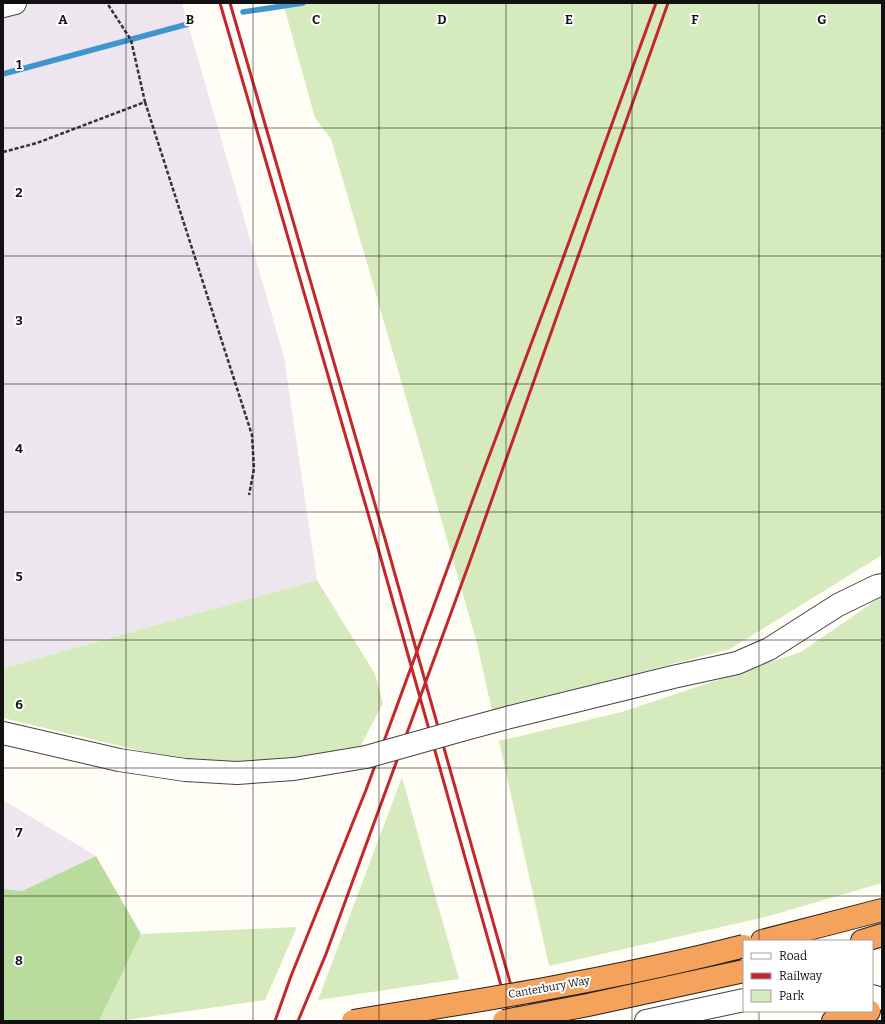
<svg xmlns="http://www.w3.org/2000/svg" width="885" height="1024" font-family="Bitter,serif">
	<style>
		.industrial { fill: #eee6ef }
		.green { fill: #d5ebbd }
		.forest { fill: #b9dc9c }
		.lines { fill: none; stroke-linecap: round; stroke-linejoin: round }
		.stream { stroke: #3f96cf; stroke-width: 5.5 }
		.minor-casing { stroke: #444; stroke-width: 24 }
		.highway-casing { stroke: #222; stroke-width: 24 }
		.path { stroke: #333; stroke-width: 2.5; stroke-dasharray: 4 2; stroke-linecap: butt }
		.minor { stroke: #fff; stroke-width: 22 }
		.highway { stroke: #f5a25d; stroke-width: 22 }
		.rail { stroke: #c4262e; stroke-width: 3 }
		.minor-bridge-casing { stroke: #444; stroke-width: 24; stroke-linecap: butt }
		.highway-bridge-casing { stroke: #222; stroke-width: 24; stroke-linecap: butt }
		.minor-bridge { stroke: #fff; stroke-width: 22 }
		.highway-bridge { stroke: #f5a25d; stroke-width: 22 }
		.grid { fill: none; stroke: #111; stroke-width: 1; stroke-opacity: 0.55 }
		.labels { text-anchor: middle; stroke-width: 4; stroke-linejoin: round; paint-order: stroke }
		.street-label { font-size: 11px; fill: #111; stroke: #fff }
		.grid-label { font-size: 13px; text-anchor: middle; font-weight: bold; fill: #111; stroke: #fff; stroke-width: 4; stroke-linejoin: round; paint-order: stroke }
	</style>
	<rect width="100%" height="100%" fill="#fffdf5"/>
	<path class="industrial" d="M3 3H182L284 357 317 580 3 668Z
		M3 800 96 856 22 891 3 889Z"/>
	<path class="green" d="M283 3H882V555L730 649 492 711 477 643 331 139 315 118Z
		M317 580 375 674 383 703 357 753 204 766 3 718V668Z
		M882 596V883L769 916 549 966 499 741 622 712 801 652Z
		M402 777 425 860 459 979 318 1000Z
		M297 927 265 1000 120 1021H99L141 934Z"/>
	<path class="forest" d="M96 856 141 934 99 1021H3V889L22 891Z"/>
	<g class="lines">
		<path class="stream" d="M243 12 303 3
			M3 74 188 24"/>
		<defs>
			<path id="minor" d="M3 6 15 3
				M462 730 510 717 673 677 737 663 769 649 838 605 877 586 882 585
				M3 733 119 760 185 770 237 773 294 769 366 757
				M872 996 882 999
				M646 1021 744 1000"/>
			<path id="highway" d="M762 941 882 910
				M862 941 882 935
				M833 1021 869 1011"/>
		</defs>
		<use href="#minor" class="minor-casing"/>
		<use href="#highway" class="highway-casing"/>
		<path class="path" d="M145 102 252 435 254 469 249 495
			M3 152 37 143 145 102 131 40 107 3"/>
		<use href="#minor" class="minor"/>
		<use href="#highway" class="highway"/>
		<path class="rail" d="M220 3 376 541 511 1021
			M230 3 385 539 521 1021
			M275 1021 291 976 366 790 473 499 558 272 656 3
			M298 1021 326 954 470 561 668 3"/>
		<defs>
			<path id="minor-bridge" d="M366 757 462 730"/>
			<path id="highway-bridge" d="M353 1021C484 1000 615 979 744 946
				M504 1021 588 1005 744 971"/>
		</defs>
		<use href="#minor-bridge" class="minor-bridge-casing"/>
		<use href="#highway-bridge" class="highway-bridge-casing"/>
		<use href="#minor-bridge" class="minor-bridge"/>
		<use href="#highway-bridge" class="highway-bridge"/>
	</g>
	<path class="grid" d="M126 3V1021M253 3V1021M379 3V1021M506 3V1021M632 3V1021M759 3V941M3 128H882M3 256H882M3 384H882M3 512H882M3 640H882M3 768H882M3 896H882M759 1011V1021"/>
	<g class="labels">
		<g class="street-label">
			<text transform="translate(549 987) rotate(-10)" y="4">Canterbury Way</text>
		</g>
	</g>
	<g class="grid-label">
		<text x="63" y="24">A</text>
		<text x="190" y="24">B</text>
		<text x="316" y="24">C</text>
		<text x="442" y="24">D</text>
		<text x="569" y="24">E</text>
		<text x="695" y="24">F</text>
		<text x="822" y="24">G</text>
		<text x="19" y="69">1</text>
		<text x="19" y="197">2</text>
		<text x="19" y="325">3</text>
		<text x="19" y="453">4</text>
		<text x="19" y="581">5</text>
		<text x="19" y="709">6</text>
		<text x="19" y="837">7</text>
		<text x="19" y="965">8</text>
	</g>
	<rect width="885" height="1024" fill="none" stroke="#111111" stroke-width="8"/>
	<rect x="743" y="940" width="130" height="72" fill="#ffffff" stroke="#a0a0a0"/>
	<rect x="751" y="953" width="20" height="6" fill="#ffffff" stroke="#a0a0a0"/>
	<text x="779" y="960" font-size="12" fill="#111111">Road</text>
	<rect x="751" y="973" width="20" height="6" fill="#c4262e" stroke="#a0a0a0"/>
	<text x="779" y="980" font-size="12" fill="#111111">Railway</text>
	<rect x="751" y="990" width="20" height="12" fill="#d5ebbd" stroke="#a0a0a0"/>
	<text x="779" y="1000" font-size="12" fill="#111111">Park</text>
</svg>
